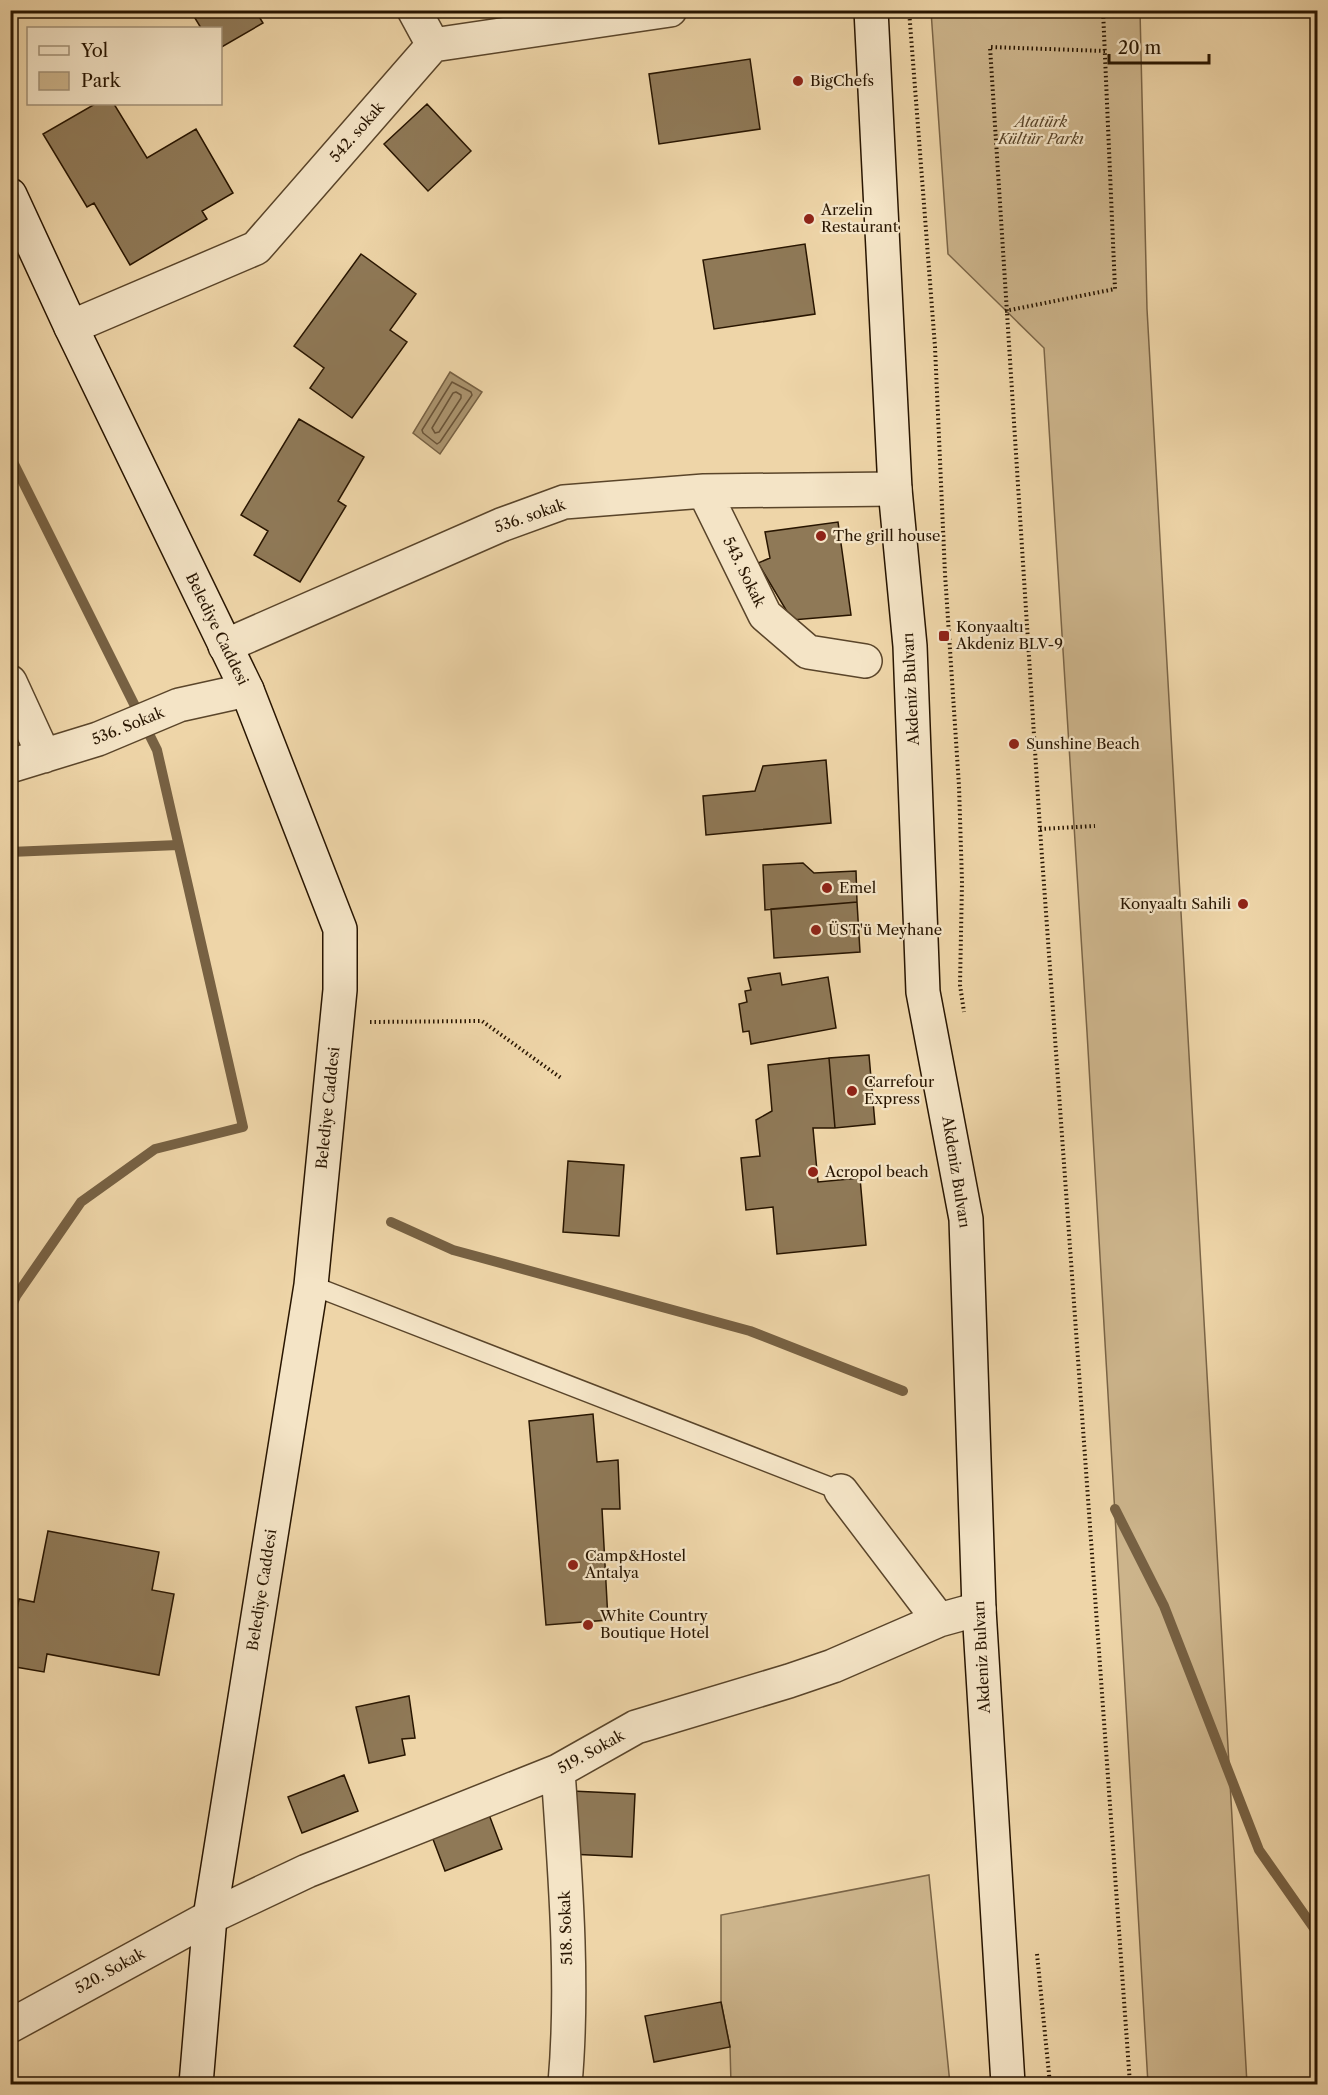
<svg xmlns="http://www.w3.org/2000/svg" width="1328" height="2095" font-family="'Libre Caslon Text',serif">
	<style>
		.green { fill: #ccb48b; stroke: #7a6446; stroke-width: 1.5 }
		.water { fill: #ab946f; stroke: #776143; stroke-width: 1.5 }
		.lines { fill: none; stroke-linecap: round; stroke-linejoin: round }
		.shore { stroke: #6a5438; stroke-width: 1.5 }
		.stream { stroke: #776143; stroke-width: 10 }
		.building { fill: #8f7957; stroke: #281500; stroke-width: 1.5 }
		.service-casing { stroke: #5a452a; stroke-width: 21 }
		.minor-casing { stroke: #5a452a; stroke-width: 36 }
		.secondary-casing { stroke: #281500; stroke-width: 36 }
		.path { stroke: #281500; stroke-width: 4; stroke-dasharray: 1.5 3; stroke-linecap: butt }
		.service { stroke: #f4e4c6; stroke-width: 18 }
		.minor { stroke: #f4e4c6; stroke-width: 33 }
		.secondary { stroke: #f4e4c6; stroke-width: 33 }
		.poi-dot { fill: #8f2418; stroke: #f4e4c6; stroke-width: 2 }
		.labels { text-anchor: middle; stroke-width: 4.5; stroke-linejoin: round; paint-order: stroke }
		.poi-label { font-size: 15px; fill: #281500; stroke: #f4e4c6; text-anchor: start }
		.park-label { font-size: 15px; font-style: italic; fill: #59452a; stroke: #f4e4c6 }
		.street-label { font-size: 15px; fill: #281500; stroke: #f4e4c6 }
	</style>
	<rect width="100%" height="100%" fill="#eed5a8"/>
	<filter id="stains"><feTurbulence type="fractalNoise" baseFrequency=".00333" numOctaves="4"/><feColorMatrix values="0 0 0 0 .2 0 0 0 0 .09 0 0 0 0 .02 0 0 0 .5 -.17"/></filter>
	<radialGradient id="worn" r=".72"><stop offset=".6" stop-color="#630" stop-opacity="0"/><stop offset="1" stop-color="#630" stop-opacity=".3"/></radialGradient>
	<path class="green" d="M931 11H1140L1147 309 1247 2084H1148L1087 1032 1044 348 948 254Z
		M929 1875 950 2084H731L730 2047 721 2002V1915Z"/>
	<path class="water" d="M450 372 482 392 440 454 413 433Z"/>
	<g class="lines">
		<path class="shore" d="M452 382 471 392 472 395 440 442 437 444 423 433 422 430Z
			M456 392 461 395V398L439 432 435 433 432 428 453 393Z"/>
		<path class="stream" d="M10 456 157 750 243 1127 155 1149 81 1202 16 1296 10 1310
			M10 852 178 845
			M391 1222 453 1250 750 1331 903 1391
			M1115 1509 1164 1606 1259 1850 1318 1934"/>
	</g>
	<path class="building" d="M190 10H255L263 23 220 48V28H201Z
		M750 59 760 129 659 144 649 74Z
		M95 104H114L147 158 196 129 233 193 202 211 207 219 130 265 94 203 87 207 43 134Z
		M427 104 471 151 428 191 384 144Z
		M805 244 815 314 714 329 703 260Z
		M361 254 416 294 390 330 407 342 352 418 310 388 324 368 294 346Z
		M299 419 364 457 338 501 346 506 300 582 254 555 268 531 241 515Z
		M838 522 851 615 792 620 758 563 770 558 765 532Z
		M826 760 831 823 706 835 703 796 755 791 763 766Z
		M803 863 814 873 856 871 857 902 765 910 763 865Z
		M857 902 860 952 774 958 771 909Z
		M780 973 782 985 828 977 836 1028 751 1044 749 1031 743 1032 739 1004 747 1002 745 991 751 990 748 978Z
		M869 1055 875 1124 835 1128 829 1058Z
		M829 1058 835 1128H813L818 1182 860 1178 866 1245 777 1254 773 1207 746 1210 741 1158 760 1156 756 1120 772 1111 768 1065Z
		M568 1161 624 1165 619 1236 563 1232Z
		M593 1414 597 1462 618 1460 620 1509H602L608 1620 546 1625 529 1421Z
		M48 1531 159 1552 152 1590 174 1594 159 1675 47 1654 44 1672 10 1666V1644L19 1599 34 1602Z
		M409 1696 415 1738 402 1739 405 1755 369 1763 356 1707Z
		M344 1775 358 1811 302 1833 288 1797Z
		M572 1791 635 1794 632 1857 569 1854Z
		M488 1812 502 1849 445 1871 431 1834Z
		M721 2002 730 2047 654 2062 645 2016Z"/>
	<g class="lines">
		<defs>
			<path id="service" d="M311 1285 841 1491"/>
			<path id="minor" d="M414 10 433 45
				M71 327 256 248 433 45 670 10
				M704 491 765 615 808 652 865 661
				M225 646 501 525 564 502 704 491 895 489
				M10 682 44 756
				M10 766 98 739 179 705 247 690
				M841 1491 939 1620
				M558 1771C565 1873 574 1983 565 2084
				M10 2026 210 1917 307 1871 558 1771 636 1727 789 1681 833 1666 939 1620 979 1609"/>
			<path id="secondary" d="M871 10 895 489 910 646 923 992 966 1219 979 1609 1008 2084
				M10 195 71 327 247 690 340 929V990L311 1285 210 1917 196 2084"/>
		</defs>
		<use href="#service" class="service-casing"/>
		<use href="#minor" class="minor-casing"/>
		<use href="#secondary" class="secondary-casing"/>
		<path class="path" d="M909 10 935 347 945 574 959 786 962 882 960 985 964 1012
			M1103 12 1132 10
			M1105 51 990 47 1040 829 1130 2084
			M1005 311 1115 289 1103 10
			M1040 829 1095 826
			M370 1022 482 1021 561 1078
			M1037 1954 1050 2084"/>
		<use href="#service" class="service"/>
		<use href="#minor" class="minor"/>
		<use href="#secondary" class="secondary"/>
	</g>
	<g class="poi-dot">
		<circle cx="798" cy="81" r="6"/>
		<circle cx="809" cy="219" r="6"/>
		<circle cx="821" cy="536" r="6"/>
		<rect x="938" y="630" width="12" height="12" rx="3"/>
		<circle cx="1014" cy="744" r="6"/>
		<circle cx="827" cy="888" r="6"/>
		<circle cx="1243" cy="904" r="6"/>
		<circle cx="816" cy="930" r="6"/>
		<circle cx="852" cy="1091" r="6"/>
		<circle cx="813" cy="1172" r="6"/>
		<circle cx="573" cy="1565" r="6"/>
		<circle cx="588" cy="1625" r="6"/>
	</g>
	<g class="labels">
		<g class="poi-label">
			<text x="810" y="86">BigChefs</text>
			<text x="821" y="215">Arzelin<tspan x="821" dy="17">Restaurant</tspan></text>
			<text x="833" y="541">The grill house</text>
			<text x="956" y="632">Konyaaltı<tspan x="956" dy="17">Akdeniz BLV-9</tspan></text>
			<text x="1026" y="749">Sunshine Beach</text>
			<text x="839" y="893">Emel</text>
			<text x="1231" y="909" text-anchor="end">Konyaaltı Sahili</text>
			<text x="828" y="935">ÜST'ü Meyhane</text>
			<text x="864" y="1087">Carrefour<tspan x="864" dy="17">Express</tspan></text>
			<text x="825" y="1177">Acropol beach</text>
			<text x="585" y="1561">Camp&amp;Hostel<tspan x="585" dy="17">Antalya</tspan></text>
			<text x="600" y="1621">White Country<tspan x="600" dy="17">Boutique Hotel</tspan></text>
		</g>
		<g class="park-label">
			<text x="1041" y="127">Atatürk<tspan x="1041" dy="17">Kültür Parkı</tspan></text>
		</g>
		<g class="street-label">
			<text transform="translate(357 132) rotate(-49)" y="5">542. sokak</text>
			<text transform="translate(530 516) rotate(-19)" y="5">536. sokak</text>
			<text transform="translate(744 572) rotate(64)" y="5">543. Sokak</text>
			<text transform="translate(217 629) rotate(64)" y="5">Belediye Caddesi</text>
			<text transform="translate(911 689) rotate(-93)" y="5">Akdeniz Bulvarı</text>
			<text transform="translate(128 726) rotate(-22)" y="5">536. Sokak</text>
			<text transform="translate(328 1108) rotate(-84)" y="5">Belediye Caddesi</text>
			<text transform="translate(956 1172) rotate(81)" y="5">Akdeniz Bulvarı</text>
			<text transform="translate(262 1590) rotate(-81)" y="5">Belediye Caddesi</text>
			<text transform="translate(982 1657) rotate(-93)" y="5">Akdeniz Bulvarı</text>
			<text transform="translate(591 1752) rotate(-29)" y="5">519. Sokak</text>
			<text transform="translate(566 1928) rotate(-92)" y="5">518. Sokak</text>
			<text transform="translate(110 1971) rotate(-29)" y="5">520. Sokak</text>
		</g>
	</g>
	<rect width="1328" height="2095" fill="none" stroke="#eed5a8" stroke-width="36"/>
	<rect x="12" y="12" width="1304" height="2071" fill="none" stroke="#281500" stroke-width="3"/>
	<rect x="18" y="18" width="1292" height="2059" fill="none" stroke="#281500" stroke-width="1.5"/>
	<rect x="27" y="27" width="195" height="78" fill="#f4e4c6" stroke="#a29177" stroke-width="1.5"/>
	<rect x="39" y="46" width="30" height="9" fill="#f4e4c6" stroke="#a29177" stroke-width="1.5"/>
	<text x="81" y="57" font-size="18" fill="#281500">Yol</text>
	<rect x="39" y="72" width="30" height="18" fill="#ccb48b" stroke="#a29177" stroke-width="1.5"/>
	<text x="81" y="87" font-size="18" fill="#281500">Park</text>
	<path d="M1109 54v9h100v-9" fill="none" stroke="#281500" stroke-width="3"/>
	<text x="1118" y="54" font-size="18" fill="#281500" stroke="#f4e4c6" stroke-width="4.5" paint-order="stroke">20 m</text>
	<rect width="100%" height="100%" filter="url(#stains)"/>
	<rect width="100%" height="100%" fill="url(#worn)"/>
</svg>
